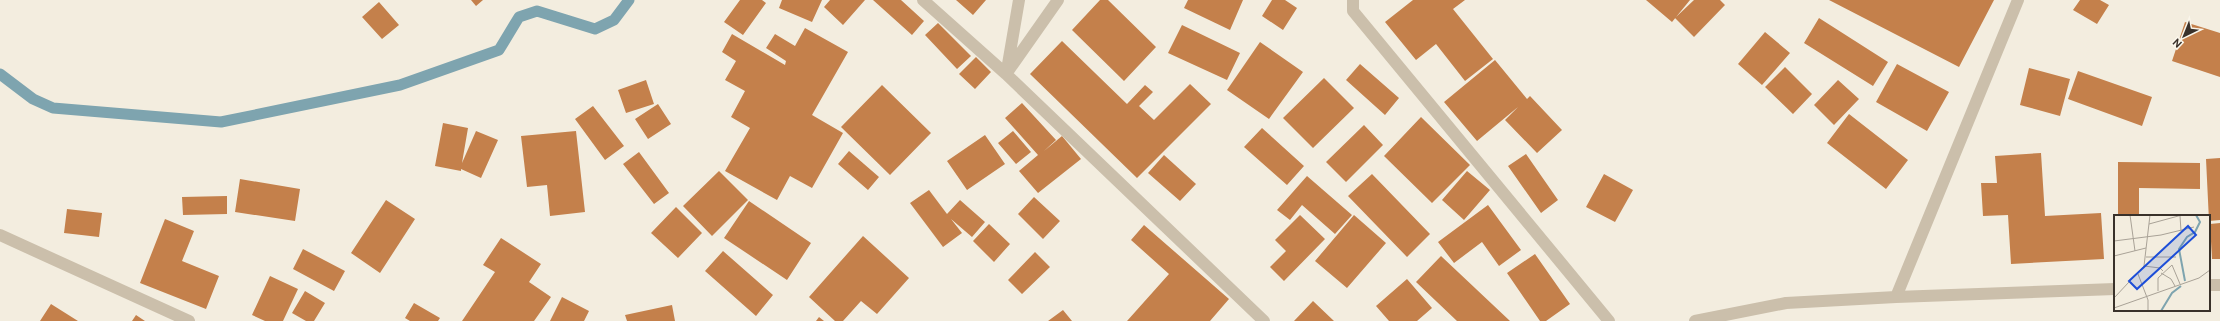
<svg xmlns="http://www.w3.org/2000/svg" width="2220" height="321" font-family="Overpass,sans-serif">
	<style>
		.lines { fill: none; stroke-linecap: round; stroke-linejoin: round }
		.stream { stroke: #7ea4af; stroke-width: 11 }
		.building { fill: #c4804b }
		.minor { stroke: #cbbfab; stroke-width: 12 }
		.inset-river { fill: none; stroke: #7ea4af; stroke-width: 2 }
		.inset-road { fill: none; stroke: #a9a297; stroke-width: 1 }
		.view { fill: #1d4ed8; fill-opacity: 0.15; stroke: #1d4ed8; stroke-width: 2 }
		.inset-edge { fill: none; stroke: #39312a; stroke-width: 2 }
	</style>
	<rect width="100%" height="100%" fill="#f3eddf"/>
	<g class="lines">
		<path class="stream" d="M0 74 33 99 53 108 221 122 400 85 499 50 519 17 537 11 595 29 614 20 629 0"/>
	</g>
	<path class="building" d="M471 0H483L476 6Z
		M740 0H762L766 3 743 35 724 22Z
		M782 0H822L812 22 779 8Z
		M830 0H865L843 25 824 7Z
		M873 0H901L924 21 912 35Z
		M956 0H986L973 15Z
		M1100 0H1108L1156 47 1124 81 1072 30Z
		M1188 0H1243L1230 30 1184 8Z
		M1272 0H1285L1297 8 1283 30 1262 16Z
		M1413 0H1465L1453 9 1493 59 1465 81 1436 44 1416 60 1385 22Z
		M1646 0H1690L1672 22Z
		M1694 0H1720L1725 5 1694 37 1675 18Z
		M1829 0H1994L1959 67Z
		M2080 0H2100L2109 5 2097 24 2073 10Z
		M379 2 399 25 382 39 362 17Z
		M1819 18 1888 62 1873 86 1804 43Z
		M2185 22 2220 33V77L2172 61Z
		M938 23 971 56 957 69 925 35Z
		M1182 25 1240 53 1227 80 1168 53Z
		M805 28 848 52 812 115 843 133 812 188 790 176 777 200 725 171 750 128 731 117 745 91 725 80 736 61 722 52 732 34 785 65 786 61 766 48 775 34 795 46Z
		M1765 32 1790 53 1762 85 1738 64Z
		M1062 41 1127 104 1145 85 1153 92 1139 106 1154 120 1190 84 1211 104 1137 178 1030 74Z
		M1260 42 1303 72 1269 119 1227 90Z
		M976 57 991 72 975 89 959 74Z
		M1495 60 1527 99 1530 96 1562 130 1537 153 1505 120 1518 107 1477 141 1444 102Z
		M1360 64 1399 98 1385 115 1346 80Z
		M1897 64 1949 92 1927 131 1876 102Z
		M1785 67 1812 94 1793 114 1765 87Z
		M2029 68 2070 79 2060 116 2020 105Z
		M2078 71 2152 97 2142 126 2068 99Z
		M1324 78 1354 108 1313 148 1283 118Z
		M646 80 654 104 626 113 618 90Z
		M1838 80 1859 99 1834 125 1814 105Z
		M882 85 931 133 890 175 841 127Z
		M1022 103 1056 140 1044 151 1062 136 1081 159 1038 193 1019 171 1038 155 1005 118Z
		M658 104 671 124 648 139 635 119Z
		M593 106 624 146 605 160 575 119Z
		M1849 114 1908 160 1886 189 1827 143Z
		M1421 117 1470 165 1432 203 1384 156Z
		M443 123 468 128 462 163 476 131 498 140 481 178 461 169V171L435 166Z
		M1364 125 1383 145 1346 182 1326 162Z
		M1262 128 1304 166 1287 185 1244 147Z
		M576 131 585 212 550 216 547 185 527 187 521 136Z
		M1013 131 1031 152 1016 164 998 143Z
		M985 135 1005 164 967 190 947 161Z
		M849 151 879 177 868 190 838 164Z
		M639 152 669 193 654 204 623 164Z
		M2041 153 2045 216 2101 213 2104 259 2011 264 2008 215 1983 216 1981 183H1997L1995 156Z
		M1526 154 1558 200 1541 213 1508 166Z
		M1164 155 1196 184 1180 201 1148 173Z
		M2220 158V220L2209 221 2206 159Z
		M2118 162 2200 163V189L2139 188V216H2118Z
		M719 171 748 200 712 236 683 206Z
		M1467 171 1490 190 1464 220 1442 200Z
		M1372 174 1430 234 1407 257 1348 196Z
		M1604 174 1633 190 1615 222 1586 207Z
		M1307 176 1352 215 1335 234 1302 205 1290 220 1277 210Z
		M240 179 300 189 295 221 235 212Z
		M929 190 947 214 960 200 985 222 972 237 951 219 962 233 943 247 910 203Z
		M227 196V214L183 215 182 197Z
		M1034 197 1060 221 1043 239 1018 214Z
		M386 200 415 219 380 273 351 253Z
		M749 201 811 243 787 280 724 238Z
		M1488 205 1521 250 1499 266 1482 242 1454 263 1438 242Z
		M676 207 702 233 678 258 651 233Z
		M67 209 102 213 99 237 64 233Z
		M1300 215 1325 239 1284 281 1270 267 1286 251 1275 240Z
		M1354 215 1386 243 1347 288 1315 261Z
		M165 219 194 231 182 261 219 276 206 309 140 283Z
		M2220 223V259H2212L2210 224Z
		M989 224 1010 244 994 262 973 241Z
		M1144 225 1229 299 1210 321H1127L1169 274 1131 240Z
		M863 236 909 278 877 314 861 301 843 321H835L809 297Z
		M501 238 541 264 529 282 551 297 534 321H462L495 272 483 265Z
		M303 249 345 271 334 291 293 269Z
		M723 251 773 295 756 316 705 271Z
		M1035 252 1050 267 1022 294 1008 280Z
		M1535 254 1570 304 1546 321H1540L1507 273Z
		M1441 256 1510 321H1457L1416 282Z
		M270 276 298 289 283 321H265L252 315Z
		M1407 279 1432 308 1417 321H1389L1376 306Z
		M305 291 325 303 314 321H306L292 313Z
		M562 297 589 311 584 321H550Z
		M1313 301 1334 321H1294Z
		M414 303 440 318 438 321H410L405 318Z
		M51 304 78 321H40Z
		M672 305 675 321H627L625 315Z
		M1063 310 1072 321H1048Z
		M136 315 145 321H132Z
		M819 317 824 321H816Z"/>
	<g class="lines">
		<path class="minor" d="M923 0 1006 74 1264 321
			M1353 0V11L1609 321
			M1007 70 1019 0
			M1006 74 1058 0
			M0 235 189 321
			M2209 285H2220
			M1896 297 2018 0
			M1695 321 1786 303 1896 297 2115 289"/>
	</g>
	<g transform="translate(2114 215)">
		<rect width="96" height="96" fill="#f3eddf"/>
		<path class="inset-river" d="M71 66 65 34 73 22 81 17 86 7 82 0M47 96 58 78 67 71"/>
		<path class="inset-road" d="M16 0 21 36M66 1 67 16M35 9 68 0M0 26 47 20 80 12M0 41 32 33M32 42H62M30 51 46 53 49 56M47 58 57 64 61 71M24 59 34 85V96M44 76V63L58 50 66 69M0 83 30 51 36 0M0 93 85 63 96 55"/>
		<path class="view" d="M74 11 82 20 23 74 15 66Z"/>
		<rect width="96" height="96" class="inset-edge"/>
	</g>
	<g transform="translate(2184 36) rotate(223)" stroke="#faf6eb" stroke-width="3" paint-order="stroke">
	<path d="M0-3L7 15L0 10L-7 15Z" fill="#39312a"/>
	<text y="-6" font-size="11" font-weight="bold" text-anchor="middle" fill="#39312a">N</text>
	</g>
</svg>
